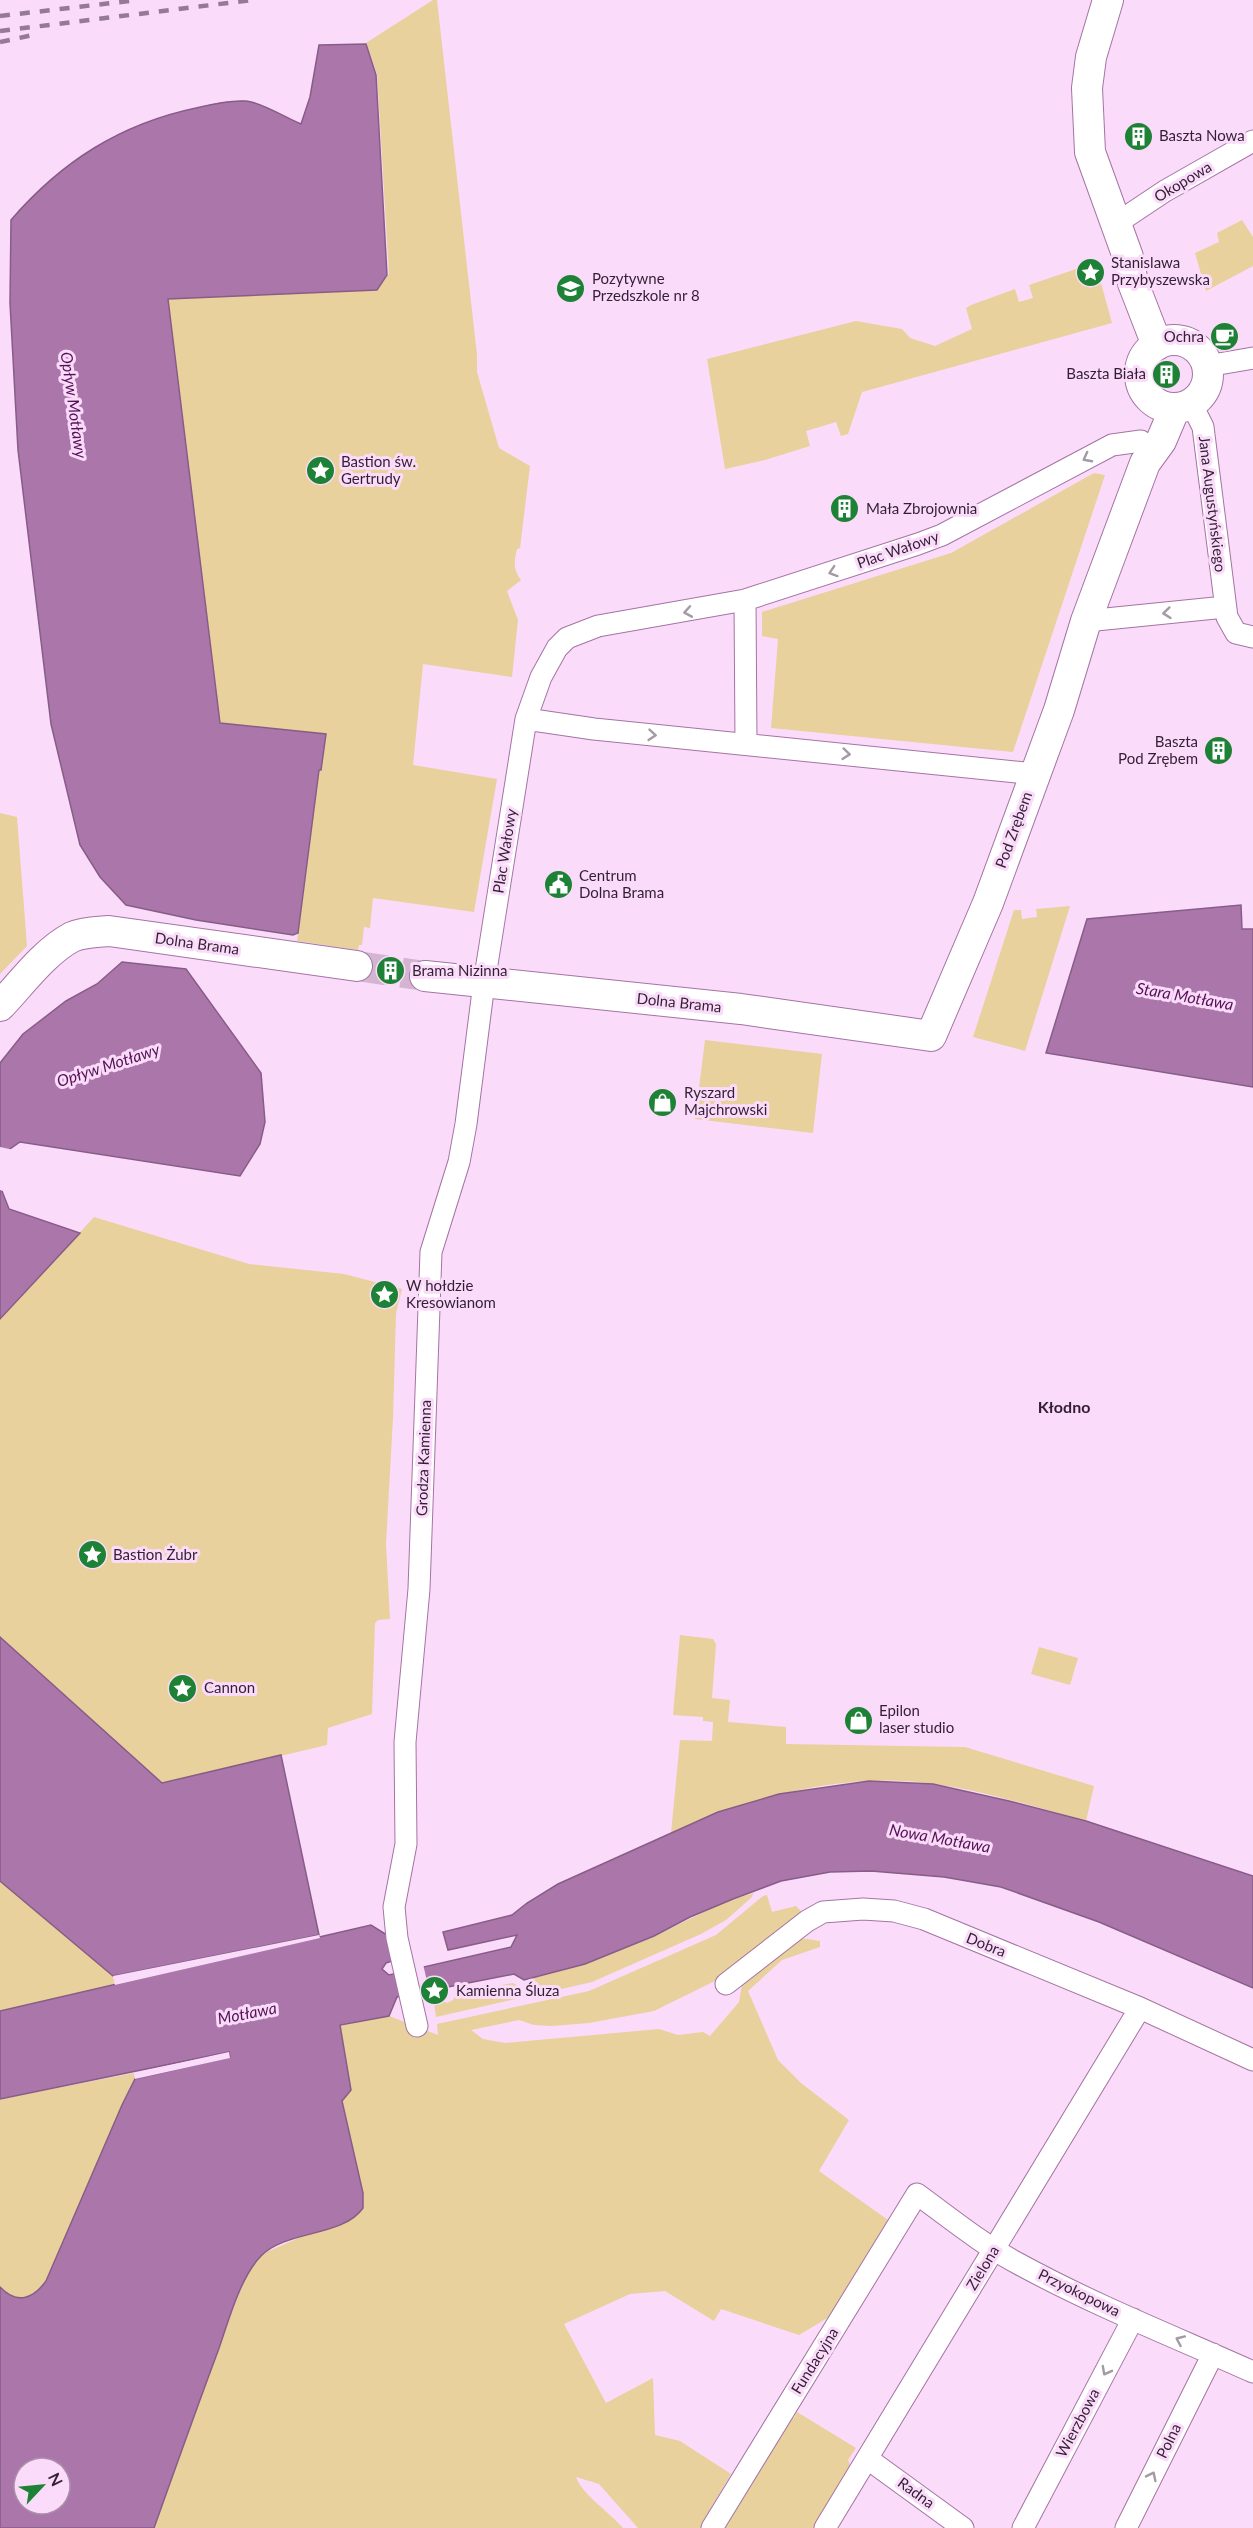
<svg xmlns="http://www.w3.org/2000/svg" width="1253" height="2528" font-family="Lato,sans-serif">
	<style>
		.green { fill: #e8d19c }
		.water { fill: #ab77ab; stroke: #875d87; stroke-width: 1.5; fill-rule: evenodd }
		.pier { fill: #fbdbfa }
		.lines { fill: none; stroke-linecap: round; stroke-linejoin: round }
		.secondary-tunnel { stroke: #d3b5d2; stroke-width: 30; stroke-dasharray: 30 15; stroke-linecap: butt }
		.street-casing { stroke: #a474a3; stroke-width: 23 }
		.secondary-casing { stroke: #a474a3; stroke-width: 32 }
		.street { stroke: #fff; stroke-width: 21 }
		.secondary { stroke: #fff; stroke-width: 30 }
		.rail { stroke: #947a94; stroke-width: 4.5; stroke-dasharray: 10 10; stroke-linecap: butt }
		.oneway { stroke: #a39aa3 }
		.labels { text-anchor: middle; stroke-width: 6; stroke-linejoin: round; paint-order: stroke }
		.poi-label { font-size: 15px; fill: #331f33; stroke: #fbdbfa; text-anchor: start }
		.street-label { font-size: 15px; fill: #331f33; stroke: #fbdbfa }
		.water-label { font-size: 16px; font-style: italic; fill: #531254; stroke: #fbdbfa }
		.neighbourhood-label { font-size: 16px; font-weight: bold; fill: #331f33; stroke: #fbdbfa }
	</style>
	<rect width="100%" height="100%" fill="#fbdbfa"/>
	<path class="green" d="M433 0H437L477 355V372L499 448 530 466 520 548 517 549C514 561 513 570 521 580L507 591 518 620 512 677 423 664 413 765 497 779 474 912 373 898 370 928 364 927 362 945H359L358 950 297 941 319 770 326 734 220 723 168 299 377 290 389 274 377 74 366 43Z
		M1242 220 1253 237V266L1206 291 1195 253 1219 242 1217 233Z
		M1085 266 1090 273 1098 272 1112 323 862 392 848 434 841 436 836 422 806 431 810 446 765 460 725 469 707 359 856 321 902 329 910 338 935 346 972 329 966 308 971 305 1015 289 1019 302 1033 298 1029 285Z
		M1094 473 1105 475 1013 752 771 728 778 639 762 636V612L951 553Z
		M0 813 17 817 27 946 0 974Z
		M1070 906 1025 1051 973 1037 1014 910H1021L1022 919 1037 917 1036 909Z
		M705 1040 822 1054 813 1133 695 1119Z
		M94 1217 249 1264 344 1274 402 1289 396 1313 393 1418 386 1544 390 1619 378 1620 375 1623 372 1714 328 1728 327 1745 162 1784 0 1637V1319Z
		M680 1635 713 1639 716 1644 712 1698 730 1700 728 1722 786 1727V1744L965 1747 1094 1786 1086 1821C1036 1807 985 1791 934 1784 844 1771 753 1797 671 1833L680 1740 712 1741 713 1722 703 1721V1717L673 1715Z
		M1039 1647 1078 1658 1070 1685 1031 1674Z
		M0 1881 113 1976 115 1985 0 2011Z
		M754 1893 751 1898 726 1920 701 1934 592 1982 535 1995 531 1977C573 1967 613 1954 653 1937 687 1921 717 1903 754 1893Z
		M767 1895 772 1912 796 1906 804 1914 721 1978 654 2011 589 2023 552 2026 534 2025 519 2020 471 2030 483 2039 505 2043 659 2029 678 2035 703 2032 710 2036 739 2002 742 1985 800 1938 820 1941V1947L782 1960 748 1991 778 2060 801 2083 849 2120 819 2171 888 2220 829 2317 799 2335 721 2309 714 2321 665 2291 630 2294 564 2324 606 2403 653 2378 655 2435 680 2441 731 2474 709 2511 711 2515 704 2528H638L599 2484 576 2477C582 2494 609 2512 623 2528H154L222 2339 243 2283 254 2263 262 2254 301 2237 363 2193 342 2101 351 2090 340 2025 389 2016 438 2035 437 2024 589 1991 716 1935 763 1896Z
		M513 1983 522 1988 524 1993 528 1992 529 1996 436 2017 433 1997 436 1996 447 2003 453 2000 456 1994 461 1992Z
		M134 2073 135 2079 122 2105 46 2281C33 2299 17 2305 0 2287V2099Z
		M797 2412 856 2448 848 2460 850 2465 815 2528H723L790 2417 794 2418Z"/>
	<path class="water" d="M366 44 376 75 387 275 377 290 168 299 220 723 326 734 321 770H319L298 933 293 935 196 920 126 905 100 877 80 845 51 724 18 450 10 303 11 220C61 162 120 124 196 108 212 104 229 100 246 101 261 102 286 118 301 124L310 97 319 45Z
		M1241 905 1242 929H1253V1087L1046 1053 1087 919Z
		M122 962 186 969 261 1073 265 1122 260 1144 240 1176 20 1142 10 1149 2 1191 9 1209 80 1233 0 1319V1063L23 1034 66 1001 97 984Z
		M0 1637 162 1783 281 1755 319 1935 113 1976 0 1881Z
		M869 1781 933 1784 1009 1801 1086 1821 1253 1876V1988L1099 1922 1001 1887 944 1877 871 1871 830 1872 781 1881 733 1899 690 1917 654 1936 585 1964 524 1980 514 1974 397 1997 389 2016 340 2025 351 2090 342 2101 363 2193V2208C343 2237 286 2230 261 2256 240 2277 228 2323 218 2351 196 2410 175 2469 154 2528H0V2287C17 2305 33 2299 46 2281L122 2105 135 2079 230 2057 229 2052 0 2099V2011L371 1925 387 1935 392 1961 386 1963 382 1969 389 1975 511 1947 517 1935 448 1950 443 1932 512 1915 527 1903 558 1884 718 1812 779 1794ZM24 2468H60V2504H24Z"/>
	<path class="pier" d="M0 1147 14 1150 6 1192 0 1190Z
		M319 1935 320 1938 115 1985 114 1982 203 1961 114 1979 113 1976Z
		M423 1964 430 1994 401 2000 395 1971Z
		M229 2052 230 2058 135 2079V2077L200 2061 134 2076V2073Z"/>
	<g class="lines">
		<path class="secondary-tunnel" d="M357 966 425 976"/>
		<defs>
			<path id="street" d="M1114 225 1165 191 1253 141
				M1207 366 1253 358
				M1191 403 1203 427 1227 617 1236 633 1253 637
				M745 600 746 744
				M1086 621 1225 607
				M526 719 594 729 1035 774
				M726 1984 807 1921 823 1912 863 1909 894 1911 924 1919 1140 2008 1253 2060
				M417 2026 397 1938 394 1907 406 1844 405 1742 419 1589 431 1252 459 1162 466 1124 484 983 526 719 541 677 557 648 567 638 598 626 745 600 918 544 942 535 1112 445 1141 441
				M868 2459 963 2528
				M712 2528 917 2194C950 2218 983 2245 1019 2264 1094 2305 1175 2337 1253 2372
				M825 2528 1140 2008
				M1023 2528 1133 2319
				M1126 2528 1213 2354"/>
			<path id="secondary" d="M1108 0 1091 57 1087 88 1090 152 1128 257 1133 283 1157 345
				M1140 374a34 34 0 1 1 68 0a34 34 0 1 1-68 0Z
				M425 976 741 1009 931 1036 988 903 1059 710 1086 621 1145 463 1161 441 1175 408
				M0 1006C21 984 44 952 72 937 83 932 97 932 109 931L357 966"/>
		</defs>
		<use href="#street" class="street-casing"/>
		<use href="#secondary" class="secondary-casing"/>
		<use href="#street" class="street"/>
		<use href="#secondary" class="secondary"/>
		<path class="rail" d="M0 16 138 0
			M0 31 252 0
			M0 42 38 34"/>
	</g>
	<defs><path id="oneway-chevron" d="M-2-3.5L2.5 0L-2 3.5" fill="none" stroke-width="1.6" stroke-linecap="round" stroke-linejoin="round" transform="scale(1.5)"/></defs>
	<g class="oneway">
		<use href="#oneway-chevron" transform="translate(1087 458) rotate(152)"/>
		<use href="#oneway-chevron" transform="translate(833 572) rotate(162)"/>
		<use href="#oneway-chevron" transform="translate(688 612) rotate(170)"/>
		<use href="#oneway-chevron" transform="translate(1167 613) rotate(174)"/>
		<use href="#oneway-chevron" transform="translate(652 735) rotate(5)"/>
		<use href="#oneway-chevron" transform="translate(846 754) rotate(6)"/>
		<use href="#oneway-chevron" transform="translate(1180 2340) rotate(-156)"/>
		<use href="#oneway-chevron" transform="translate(1106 2371) rotate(118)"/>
		<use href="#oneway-chevron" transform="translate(1152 2476) rotate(-64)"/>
	</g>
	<defs>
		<symbol id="building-disc" viewBox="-11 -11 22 22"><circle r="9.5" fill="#1e8236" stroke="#fbdbfa"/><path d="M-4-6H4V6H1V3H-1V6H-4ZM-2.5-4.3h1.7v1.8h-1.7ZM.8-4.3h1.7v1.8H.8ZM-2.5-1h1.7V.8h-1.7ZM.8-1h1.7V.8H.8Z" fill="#fff"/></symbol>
		<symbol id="sight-disc" viewBox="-11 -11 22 22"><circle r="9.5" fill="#1e8236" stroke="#fbdbfa"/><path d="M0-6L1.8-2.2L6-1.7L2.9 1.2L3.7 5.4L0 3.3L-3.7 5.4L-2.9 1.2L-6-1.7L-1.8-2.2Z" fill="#fff"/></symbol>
		<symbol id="school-disc" viewBox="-11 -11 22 22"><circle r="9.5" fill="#1e8236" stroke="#fbdbfa"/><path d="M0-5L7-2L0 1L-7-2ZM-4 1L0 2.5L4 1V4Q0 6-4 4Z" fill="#fff"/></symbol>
		<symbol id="cafe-disc" viewBox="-11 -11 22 22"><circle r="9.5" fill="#1e8236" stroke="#fbdbfa"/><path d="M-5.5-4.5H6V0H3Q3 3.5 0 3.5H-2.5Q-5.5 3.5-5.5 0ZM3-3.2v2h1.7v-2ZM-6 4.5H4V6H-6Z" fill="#fff"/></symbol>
		<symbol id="civic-disc" viewBox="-11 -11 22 22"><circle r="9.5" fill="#1e8236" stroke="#fbdbfa"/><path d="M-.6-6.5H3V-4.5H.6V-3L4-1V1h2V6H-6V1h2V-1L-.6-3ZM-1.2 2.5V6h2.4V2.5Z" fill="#fff"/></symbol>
		<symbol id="shop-disc" viewBox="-11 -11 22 22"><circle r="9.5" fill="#1e8236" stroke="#fbdbfa"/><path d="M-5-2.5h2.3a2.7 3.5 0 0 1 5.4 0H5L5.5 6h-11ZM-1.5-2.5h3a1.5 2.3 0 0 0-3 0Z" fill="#fff"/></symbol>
	</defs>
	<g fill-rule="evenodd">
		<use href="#building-disc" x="1122" y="120" width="33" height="33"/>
		<use href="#sight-disc" x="1074" y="256" width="33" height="33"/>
		<use href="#school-disc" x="554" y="272" width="33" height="33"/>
		<use href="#cafe-disc" x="1208" y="320" width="33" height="33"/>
		<use href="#building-disc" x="1150" y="358" width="33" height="33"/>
		<use href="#sight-disc" x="304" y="454" width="33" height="33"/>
		<use href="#building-disc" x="828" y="492" width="33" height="33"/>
		<use href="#building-disc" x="1202" y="734" width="33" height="33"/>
		<use href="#civic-disc" x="542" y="868" width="33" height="33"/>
		<use href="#building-disc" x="374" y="954" width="33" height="33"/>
		<use href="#shop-disc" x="646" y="1086" width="33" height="33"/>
		<use href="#sight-disc" x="368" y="1278" width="33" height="33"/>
		<use href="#sight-disc" x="76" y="1538" width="33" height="33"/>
		<use href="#sight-disc" x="166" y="1672" width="33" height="33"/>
		<use href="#shop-disc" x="842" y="1704" width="33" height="33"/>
		<use href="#sight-disc" x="418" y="1974" width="33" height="33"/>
	</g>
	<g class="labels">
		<g class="poi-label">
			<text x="1159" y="141">Baszta Nowa</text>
			<text x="1111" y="268">Stanislawa<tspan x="1111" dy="17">Przybyszewska</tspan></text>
			<text x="592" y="284">Pozytywne<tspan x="592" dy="17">Przedszkole nr 8</tspan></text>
			<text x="1204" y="342" text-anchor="end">Ochra</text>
			<text x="1146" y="379" text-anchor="end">Baszta Biała</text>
			<text x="341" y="467">Bastion św.<tspan x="341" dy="17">Gertrudy</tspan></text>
			<text x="866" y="514">Mała Zbrojownia</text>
			<text x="1198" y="747" text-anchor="end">Baszta<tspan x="1198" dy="17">Pod Zrębem</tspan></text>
			<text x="579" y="881">Centrum<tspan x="579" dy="17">Dolna Brama</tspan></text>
			<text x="412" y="976">Brama Nizinna</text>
			<text x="684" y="1098">Ryszard<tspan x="684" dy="17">Majchrowski</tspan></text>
			<text x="406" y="1291">W hołdzie<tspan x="406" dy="17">Kresowianom</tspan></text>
			<text x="113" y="1560">Bastion Żubr</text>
			<text x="204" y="1693">Cannon</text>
			<text x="879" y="1716">Epilon<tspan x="879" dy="17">laser studio</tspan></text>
			<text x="456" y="1996">Kamienna Śluza</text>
		</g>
		<g class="street-label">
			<text transform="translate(1183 182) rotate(-31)" y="5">Okopowa</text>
			<text transform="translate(1212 504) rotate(83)" y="5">Jana Augustyńskiego</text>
			<text transform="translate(898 550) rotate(-19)" y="5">Plac Wałowy</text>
			<text transform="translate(1014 830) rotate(-70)" y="5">Pod Zrębem</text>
			<text transform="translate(505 851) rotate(-81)" y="5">Plac Wałowy</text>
			<text transform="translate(197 944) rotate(8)" y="5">Dolna Brama</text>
			<text transform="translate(679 1003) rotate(6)" y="5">Dolna Brama</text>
			<text transform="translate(424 1458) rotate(-88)" y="5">Grodza Kamienna</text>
			<text transform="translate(986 1945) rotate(22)" y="5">Dobra</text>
			<text transform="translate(983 2268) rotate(-59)" y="5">Zielona</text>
			<text transform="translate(1079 2293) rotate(26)" y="5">Przyokopowa</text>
			<text transform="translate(815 2361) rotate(-58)" y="5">Fundacyjna</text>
			<text transform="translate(1078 2423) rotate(-62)" y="5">Wierzbowa</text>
			<text transform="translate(1169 2441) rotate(-64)" y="5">Polna</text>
			<text transform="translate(916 2493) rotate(36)" y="5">Radna</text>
		</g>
		<g class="water-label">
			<text transform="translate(74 405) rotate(82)" y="6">Opływ Motławy</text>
			<text transform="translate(1185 996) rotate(10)" y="6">Stara Motława</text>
			<text transform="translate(108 1065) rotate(-18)" y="6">Opływ Motławy</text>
			<text transform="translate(940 1838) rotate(10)" y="6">Nowa Motława</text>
			<text transform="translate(247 2013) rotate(-11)" y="6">Motława</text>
		</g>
		<g class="neighbourhood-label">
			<text x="1064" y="1413">Kłodno</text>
		</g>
	</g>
	<g transform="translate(42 2486) rotate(64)"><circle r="28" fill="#fbdbfa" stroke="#ab90aa" stroke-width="1.5"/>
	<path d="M0-4.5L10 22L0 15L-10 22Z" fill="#1e8236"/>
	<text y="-9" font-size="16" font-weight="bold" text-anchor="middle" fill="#331f33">N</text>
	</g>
</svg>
